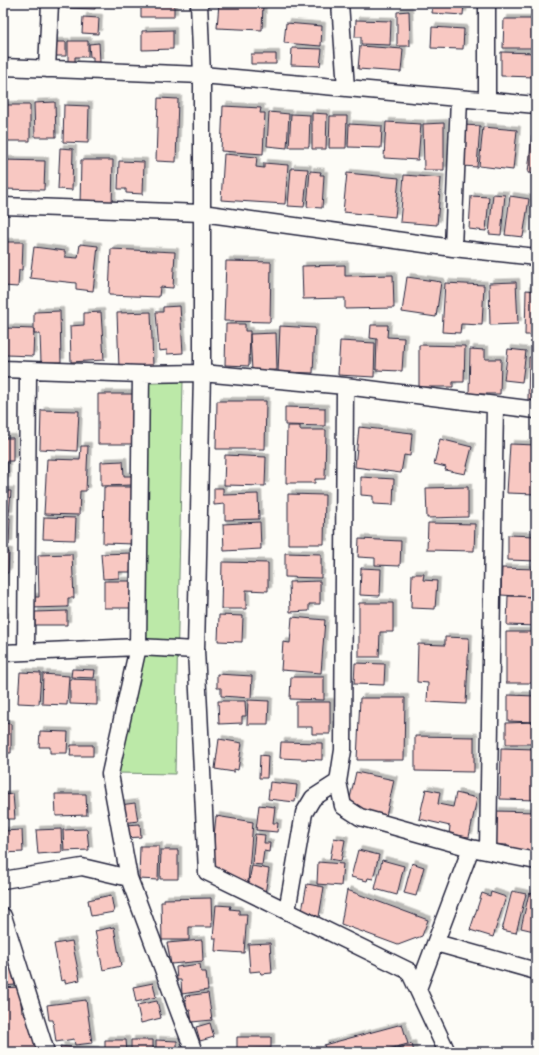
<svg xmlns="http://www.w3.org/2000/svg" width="539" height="1055" font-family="Itim,sans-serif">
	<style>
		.green { fill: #bce9a8; stroke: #6f8672 }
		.building { fill: #f8c8c2; stroke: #22223b; filter: url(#shadow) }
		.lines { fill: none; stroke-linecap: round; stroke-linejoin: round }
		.street-casing { stroke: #22223b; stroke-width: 19 }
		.street { stroke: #fdfcf7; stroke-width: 16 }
	</style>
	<defs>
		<filter id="shadow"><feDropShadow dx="3.5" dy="-3.5" stdDeviation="0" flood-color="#0004"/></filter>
	</defs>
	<rect width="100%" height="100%" fill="#fdfcf7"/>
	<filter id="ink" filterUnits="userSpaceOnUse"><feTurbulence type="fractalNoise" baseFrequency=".025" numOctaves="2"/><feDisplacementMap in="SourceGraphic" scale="8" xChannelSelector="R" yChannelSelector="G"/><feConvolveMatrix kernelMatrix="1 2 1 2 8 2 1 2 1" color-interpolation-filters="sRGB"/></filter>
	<g filter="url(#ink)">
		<path class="green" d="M148 380H183L175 774 117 773 143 655Z"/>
		<path class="building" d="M66 3H95V9L66 8Z
			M100 3H132V5H100Z
			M141 3H174V17H141Z
			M219 3H263L262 30 217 28Z
			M283 3H317V6L292 9V5L283 6Z
			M433 3H464L463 15 432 13Z
			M409 11 410 46H397V12Z
			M83 17 99 18 98 34 82 33Z
			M504 19H532V48H503Z
			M356 20 391 21 390 45 361 44V37H355Z
			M286 23 322 26 321 46 284 43Z
			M432 27 464 29 463 49 431 48Z
			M173 30V49L142 50V31Z
			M68 41H88V57H75V66H68Z
			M49 42H66V56H49Z
			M99 43 100 62H93V57H90L89 44Z
			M360 46 403 49 401 72 358 69Z
			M292 48 322 49 320 66 291 65Z
			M501 52 536 53V77L501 76Z
			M251 54H276V64H251Z
			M158 98 178 99 176 162 156 161Z
			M55 102 56 137H35L34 103Z
			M3 105H30V141H3Z
			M64 105 89 106 88 143 63 142Z
			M223 106 261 108 260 113H265L263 154 221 151Z
			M269 112 289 114 287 148 267 146Z
			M312 113 327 114 326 149H312Z
			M291 114 310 115 309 147H289Z
			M330 116H347L346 148H329Z
			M386 122 421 124 418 160 384 158Z
			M444 123V170H424L423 124Z
			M349 124 382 126 381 148 348 147Z
			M464 125 480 126 477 167 462 166Z
			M483 127 517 130 513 170 479 166Z
			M532 135 536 136V174L528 173Z
			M60 148 73 149 72 190 58 189Z
			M224 154 257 157 256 167 264 168V163L288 165 285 204 221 200Z
			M3 160 45 161 44 190 3 189Z
			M81 160H113L112 207 80 206Z
			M119 161 144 162 143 194 126 193V189H118Z
			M291 168 308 169 304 207 288 206Z
			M310 171 321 172 320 175H324L322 208 307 207Z
			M347 173 399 178 395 217 343 212Z
			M404 175 441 178 437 225 400 222Z
			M493 194 505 195 501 235 489 234Z
			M471 196 489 197 486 231 469 229Z
			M510 196 529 199 523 237 505 235Z
			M3 242H23L22 270H19L18 287 3 286Z
			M80 244 98 246 93 291 76 289V283L30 278 34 247 65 251V257L78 258Z
			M111 249 175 252 173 288 160 287 159 297 109 295Z
			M226 261 271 262 270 322 224 321Z
			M345 265V276L393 275 394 308 345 309V298L303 299 302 266Z
			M407 277 441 282 436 317 402 312Z
			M516 282 518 324 490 325 489 283Z
			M445 283 484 285 482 325 461 324 460 333 442 332Z
			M526 290 536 291V335H525Z
			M180 306 183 353 167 354V350L159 351 156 312H163V307Z
			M60 311 61 362H41L40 334H34V312Z
			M101 312 104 360 71 362 70 326 84 325V313Z
			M151 312 153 366 119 368 117 313Z
			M226 324H245V331H250L249 366 225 365Z
			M371 325H388L387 337 404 338 402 371 376 370 377 339 370 338Z
			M280 326 315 328 313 373 278 372Z
			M6 328 34 329 33 356 6 355Z
			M276 333 277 370 252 371 250 334Z
			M340 341 375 343 374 377 338 375Z
			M419 345 465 346 464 382H453V387H419Z
			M470 349 485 350V359H501L500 394H469Z
			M508 349 526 351 522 382 504 380Z
			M529 357H536V400H528Z
			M98 394H135V444H98Z
			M217 401H266L265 449H216Z
			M285 407 325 408V426L285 425Z
			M41 410 79 411 77 451 40 449Z
			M287 426H300V430H326L325 479H315V483H286Z
			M359 427 412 433 410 456 404 455 401 473 355 467Z
			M3 438H13V461H7V481H3Z
			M440 439 472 447 465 474 445 470 446 467 434 464Z
			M510 444 536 445V494L507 493Z
			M81 446H88L86 491H80L79 515 44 514 47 459 80 460Z
			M225 455 266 457 265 486 224 485Z
			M123 461 124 476H132V485L101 486V462Z
			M361 477 394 479 393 505 373 504V496L361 495Z
			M104 487H135L134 544 103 543Z
			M468 487V517L427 518 426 488Z
			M214 488H223V495L258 494 259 519 225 520V504L214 505Z
			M3 491H11L9 515H3Z
			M288 494 325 495 324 544H288Z
			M44 517 76 518 75 540 43 539Z
			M3 518H10L9 545H3Z
			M260 522 261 549 224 551 223 524Z
			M428 523 475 524 474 551 427 550Z
			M508 535 536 536V561L508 560Z
			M359 539 401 541 400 566 375 565V558L358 557Z
			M3 551 9 552 8 573H5L4 598Z
			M131 553 132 572H119V578L103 579 101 554Z
			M285 553 321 554V578L285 577Z
			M72 554 74 598H68V607L30 608V597H39L38 555Z
			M222 562 268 563V591L246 590V609H221Z
			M361 568 381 569 380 596 360 595Z
			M502 568 536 569V591H534V597L501 595Z
			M412 574H424L423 580 437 581 435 609 411 608Z
			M104 581H133V608H104Z
			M320 581V604H309V611L290 612 289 582Z
			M508 596 536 597V626L507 625Z
			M359 603H393V632H380L379 657H359Z
			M67 611V625H35V612Z
			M219 615 243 616 242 642 218 641Z
			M3 616H5V642H3Z
			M292 617 325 620 321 673 281 670 283 642 290 643Z
			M506 632H536V683H506Z
			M445 637 469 638 466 704 427 702 428 683 417 682 418 644 445 645Z
			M355 663 385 664 384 685 354 684Z
			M72 669 95 670 94 678 71 677Z
			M3 671H4V702H3Z
			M20 672 41 673 39 704 18 703Z
			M43 674 69 676 67 705 42 704Z
			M217 674 252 676 251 698 221 696V688H217Z
			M291 677H324V700L290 699Z
			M70 679 97 680V705L70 704Z
			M508 695 536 696V722L508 721Z
			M360 698H405L404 760H357Z
			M248 700 269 701 268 724H247Z
			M218 701H245L246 716H242V723L219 724Z
			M296 702H330V734H312V727H296Z
			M536 722V744H506V723Z
			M3 723 11 724V753H3Z
			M40 731 68 732 67 753H50V747H39Z
			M415 736 474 737V772L415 771Z
			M219 739 242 743 238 770 234 769V772L215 769Z
			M281 742 322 743V760L280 758Z
			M71 745H93V756H70Z
			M501 748 536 749V800L500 799Z
			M260 755 268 756 267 778H259Z
			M356 772 394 780 386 816 348 807Z
			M270 782 297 785 295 802 268 799Z
			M426 789 440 792 438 804 453 807 456 793 477 798 469 837 449 834 450 826 419 819Z
			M13 794 15 819H3V795Z
			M55 794H86L87 815 56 816Z
			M135 803 138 821 123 823 120 805Z
			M259 805 275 807 273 823H278L277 832 256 830Z
			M496 811 536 812V854H507V845H495Z
			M216 816 253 822 248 883 211 869Z
			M140 824 141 837 125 838 124 825Z
			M61 829 62 852 38 854 36 830Z
			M87 829 89 850 64 851 63 830Z
			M22 830 23 852 3 853V831Z
			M255 834 265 835 264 843H270L269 852 264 851 262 865 252 864Z
			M334 838 345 840 341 861 330 859Z
			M140 846H159L158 880 139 879Z
			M161 850H178V879H160Z
			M358 850 379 855 373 879 368 878 367 881 351 877Z
			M382 860 404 866 397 895 375 889Z
			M318 862 343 864 341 886 317 884Z
			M412 863 424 867 416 896 404 893Z
			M252 866 269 869 265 894 247 891Z
			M307 884 324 887 319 917 311 916 312 913 302 911Z
			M347 890 428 920 422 936 398 945 341 924Z
			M512 891 526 894 516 933 502 930Z
			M491 892 506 897 493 937 470 930 482 893 490 896Z
			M529 893 536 895 534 931 521 928Z
			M111 895 114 912 91 916 88 900Z
			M211 898 212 927H189V940H162L161 902H164V899Z
			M216 905 231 906 230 909 239 910V914H247L244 953 215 951 216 938H213Z
			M114 927 121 966 103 970 95 931Z
			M202 940 203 961 171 964 167 943Z
			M72 941 80 980 65 983V980L61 981 54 944Z
			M270 943 272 973 261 974 260 971 250 972 248 944Z
			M7 952 15 985 3 986V953Z
			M200 964 201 972H206L208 990 182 994 181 980H177L176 967Z
			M153 983 156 997 136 1002 133 987Z
			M19 987 22 1012 26 1011 40 1052H3V988Z
			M208 993 212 1020 192 1022 190 1010H187L185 996Z
			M86 1000 92 1043 75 1045 74 1039 56 1042 53 1020H49L47 1005Z
			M157 1001 161 1018 141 1023 137 1005Z
			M210 1023 214 1037 200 1041 196 1027Z
			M402 1024 408 1044 376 1052H326L324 1045Z
			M237 1037H271V1048L237 1049Z
			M105 1040H126L127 1052H105Z
			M131 1040H153V1052H131Z
			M156 1040 177 1041V1052H156Z
			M412 1044 414 1052H384Z
			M60 1046 96 1050 95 1052H62Z"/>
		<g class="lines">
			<defs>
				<path id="street" d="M199 3 202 75V373L196 650 207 872 409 971 447 1052
					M340 3 346 88
					M487 3V101
					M3 67 202 75 536 105
					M47 69 50 3
					M3 206 202 213 453 248 536 257
					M453 248 459 98
					M3 369 141 374 202 373 345 386 536 410
					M141 374 138 647 110 774 129 878 194 1052
					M345 386 343 750 338 782 343 806 360 817 471 848 536 861
					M26 652 28 371
					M3 653 138 647 196 650
					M488 850 495 405
					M3 880 82 867 129 878
					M287 911 304 813 313 798 338 782
					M3 916 46 1052
					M436 943 536 971
					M418 989 471 848"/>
			</defs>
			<use href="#street" class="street-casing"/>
			<use href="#street" class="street"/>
		</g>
	</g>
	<rect width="539" height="1055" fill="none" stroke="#fdfcf7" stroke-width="16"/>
	<rect x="8" y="8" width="523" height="1039" fill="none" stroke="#22223b" stroke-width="1.5" filter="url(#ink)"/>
</svg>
